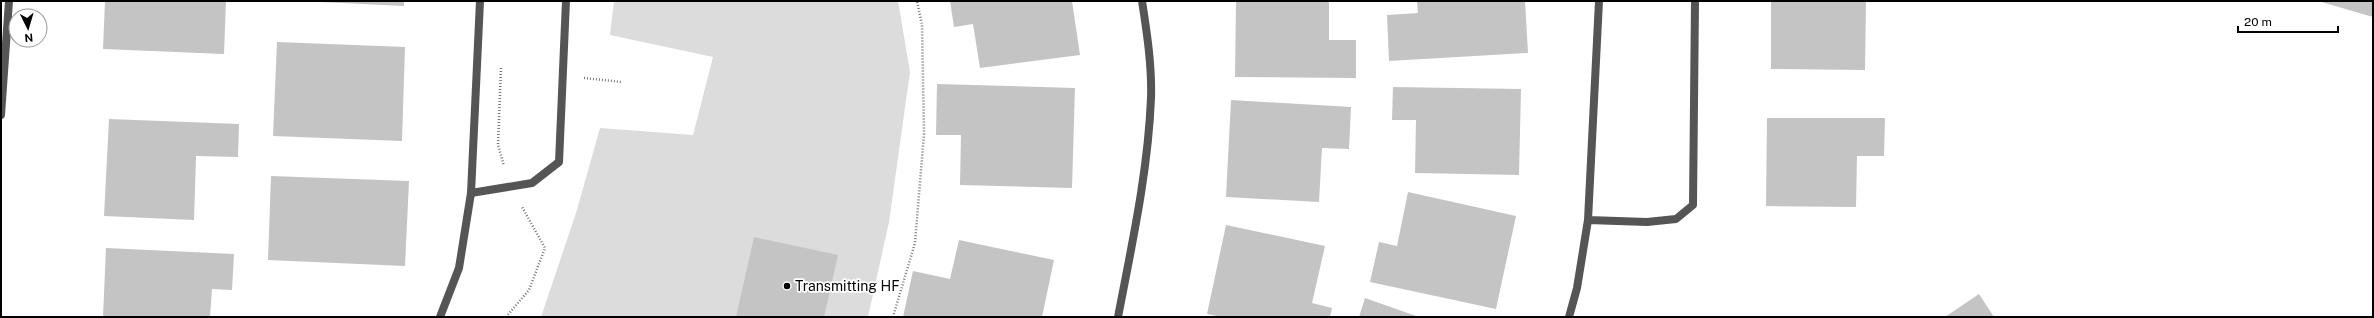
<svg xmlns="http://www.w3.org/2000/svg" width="2374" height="318" font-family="'Public Sans',sans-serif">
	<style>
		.green { fill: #dcdcdc }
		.building { fill: #c4c4c4 }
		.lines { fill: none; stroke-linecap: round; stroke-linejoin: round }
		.path { stroke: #777; stroke-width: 2.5; stroke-dasharray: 1 2; stroke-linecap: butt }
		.service { stroke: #555; stroke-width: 8 }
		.minor { stroke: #555; stroke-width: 8 }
		.poi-dot { fill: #000; stroke: #fff; stroke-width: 1.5 }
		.labels { text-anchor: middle; stroke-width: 3.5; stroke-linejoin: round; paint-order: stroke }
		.poi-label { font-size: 14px; fill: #000; stroke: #fff; text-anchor: start }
	</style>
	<rect width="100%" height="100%" fill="#fff"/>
	<path class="green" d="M614 1H898L910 72 889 222 868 317H541L576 213 600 128 693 135 713 57 610 35Z"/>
	<path class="building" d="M105 1H226L224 54 103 49Z
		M298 1H404V6Z
		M950 1H1072L1080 55 980 68 973 24 954 27Z
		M1236 1H1329V40H1356V78L1235 77Z
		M1417 1H1525L1528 53 1389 61 1387 15 1418 13Z
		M1771 1H1866L1865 70 1771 69Z
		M2318 1H2373V17Z
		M277 42 405 47 402 141 273 136Z
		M937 84 1075 88 1072 188 960 185 961 135H936Z
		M1393 87 1521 89 1519 175 1415 173 1416 120H1392Z
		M1231 100 1351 107 1349 149 1322 148 1319 202 1226 197Z
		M1767 118H1885L1884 156H1857L1856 207 1766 206Z
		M109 119 239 124 238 157 196 156 194 220 104 216Z
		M271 176 409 181 405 266 268 260Z
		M1408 192 1516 216 1496 309 1370 282 1379 242 1397 246Z
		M1226 225 1325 246 1312 303 1332 308 1330 317H1222L1207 314Z
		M754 237 838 255 824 317H736Z
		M959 240 1054 260 1042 317H903L913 271 950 279Z
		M106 248 234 254 232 290 212 289 210 317H103Z
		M1979 294 1994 317H1945Z
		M1365 298 1419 317H1359Z"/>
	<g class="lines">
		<path class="path" d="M501 68 498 145 504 166
			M584 78 622 82
			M506 317 529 290 545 248 522 207
			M893 317 915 243 924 134 922 25 917 1"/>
		<path class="service" d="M471 193 532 183 559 162 566 1"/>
		<path class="minor" d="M1 115 9 1
			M1588 220 1647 222 1676 219 1693 205 1695 1
			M440 317 459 268 471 193 480 1
			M1118 317C1132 244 1148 172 1151 98 1152 66 1147 33 1142 1
			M1569 317 1577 288 1588 220 1599 1"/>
	</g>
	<circle class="poi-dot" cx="787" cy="286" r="4"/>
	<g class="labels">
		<g class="poi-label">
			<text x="795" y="291">Transmitting HF</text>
		</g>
	</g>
	<rect width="2374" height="318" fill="none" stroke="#000000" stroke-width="4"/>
	<g transform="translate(28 28) rotate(175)"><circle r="19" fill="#ffffff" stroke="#999999"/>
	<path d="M0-3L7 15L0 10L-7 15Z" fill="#000000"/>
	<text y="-6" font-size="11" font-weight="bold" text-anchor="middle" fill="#000000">N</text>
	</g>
	<path d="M2238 26v6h100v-6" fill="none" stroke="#000000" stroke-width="2"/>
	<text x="2244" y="26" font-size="12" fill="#000000" stroke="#ffffff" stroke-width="3" paint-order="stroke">20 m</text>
</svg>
